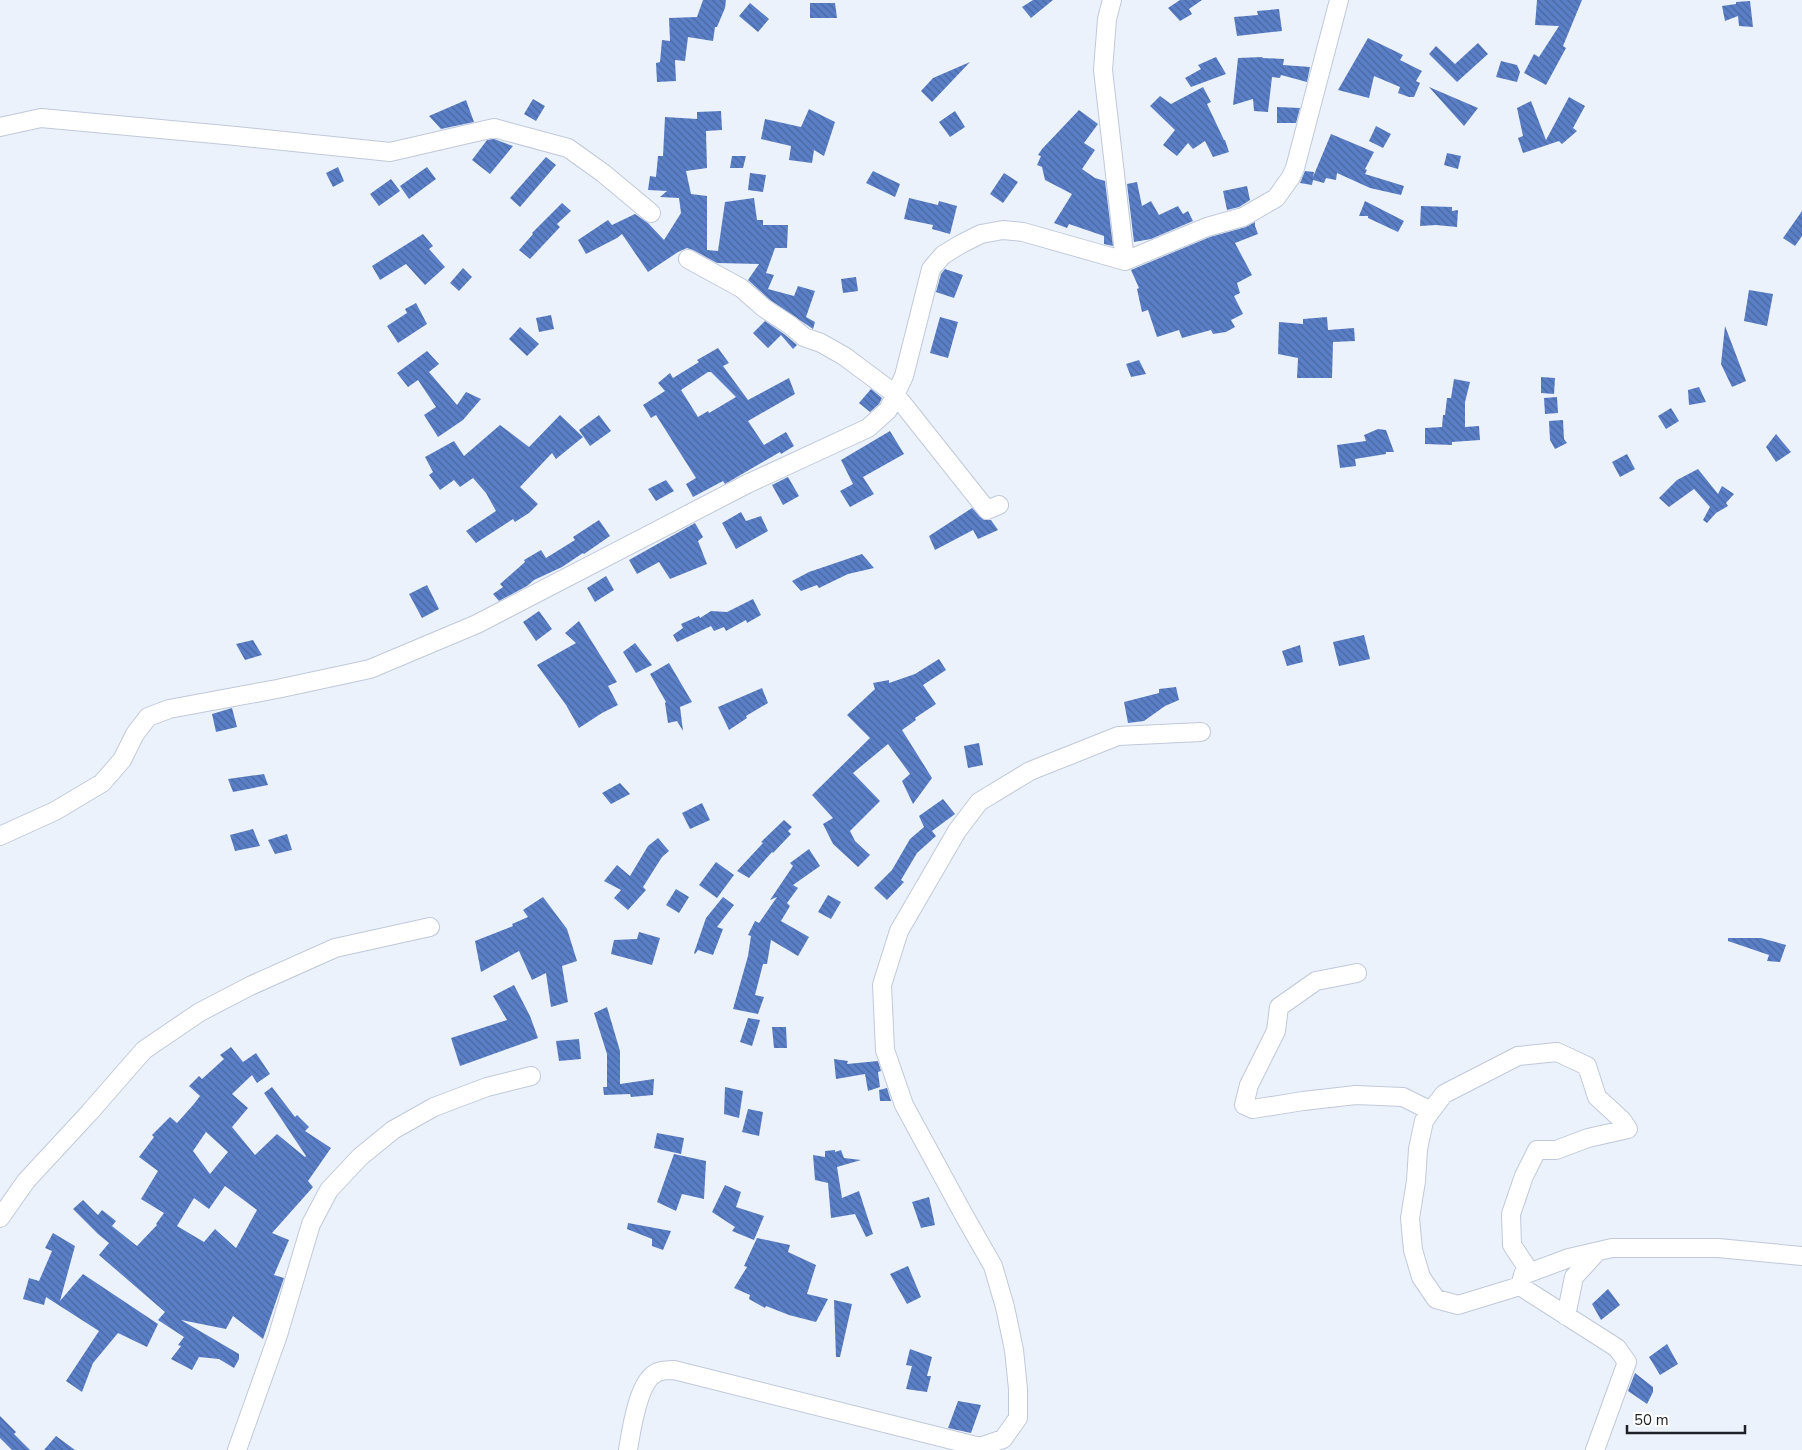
<svg xmlns="http://www.w3.org/2000/svg" width="1802" height="1450" font-family="'Nunito Sans',sans-serif">
	<style>
		.building { fill: url(#building-back-hatch); fill-rule: evenodd }
		.lines { fill: none; stroke-linecap: round; stroke-linejoin: round }
		.minor-casing { stroke: #c0c9d9; stroke-width: 20 }
		.minor { stroke: #fff; stroke-width: 18 }
	</style>
	<defs>
		<pattern id="building-back-hatch" width="6" height="6" patternUnits="userSpaceOnUse" patternTransform="scale(1.25)"><rect width="6" height="6" fill="#5a7fc7"/><path d="M-1 5l2 2M0 0l6 6M5-1l2 2" fill="none" stroke="#4a68a1"/></pattern>
	</defs>
	<rect width="100%" height="100%" fill="#ecf2fc"/>
	<path class="building" d="M703 0H726L725 8 717 27H715L713 41 688 37 685 61 675 60 676 81 657 82 656 63 660 62 662 40 670 41 669 18 697 17Z
		M1033 0H1053L1031 18 1022 7Z
		M1180 0H1202L1189 9 1192 14 1180 21 1168 8Z
		M1537 0H1582L1563 46 1566 48 1546 85 1524 73 1534 54 1539 57 1559 26 1535 25Z
		M1750 1 1753 27 1739 26 1738 16 1725 21 1722 6 1736 4V2Z
		M750 3 769 19 758 32 739 16Z
		M810 3H835L837 18H810Z
		M1279 9 1282 31 1237 36 1234 17 1258 15 1257 11Z
		M1368 38 1403 55 1400 60 1422 71 1416 81 1420 83 1414 97H1409L1398 93 1400 87 1374 76 1369 98 1338 90Z
		M1478 43 1488 54 1457 82 1429 54 1436 46 1455 64Z
		M1216 57 1226 74 1191 87 1185 78 1201 69 1198 65Z
		M1263 57 1262 58 1284 59 1283 65 1310 67 1307 82 1281 75 1280 78 1272 77 1268 112 1254 111 1253 99 1233 105 1238 58Z
		M1501 61 1517 65 1520 72 1517 82 1496 77Z
		M970 62 932 102 921 91 933 78Z
		M1203 87 1211 102 1207 104 1224 140H1225L1229 152 1213 157 1205 141 1193 149 1188 143 1177 156 1163 145 1175 130 1150 106 1160 96 1171 104Z
		M1429 87 1478 108 1464 126Z
		M1569 97 1585 106 1573 128 1577 131 1562 144 1559 141 1523 153 1518 138 1523 136 1517 108 1531 101 1546 140Z
		M533 99 545 106 536 121 524 114Z
		M466 100 474 122 441 129 429 116Z
		M1277 107 1300 108 1296 123H1277Z
		M809 109 835 122 824 156 814 150 812 163 789 160 791 146 761 139 765 119 801 127Z
		M1079 110 1098 124 1084 143 1095 150 1082 169 1095 178 1105 181 1113 246 1104 244V236L1069 224 1067 228 1054 223 1072 194 1045 180 1042 167 1037 165 1041 156 1038 155 1042 149Z
		M721 111 722 130 706 131 707 168 686 171 691 194 707 196V250L718 251 725 202 754 198 757 220H763V225H788L787 248H775L766 273 774 275 768 289 794 296 798 286 815 291 806 317 815 322 813 329 770 300 748 280 759 264 717 263 693 250 687 248 678 252 648 272 622 234 617 238 586 254 578 240 608 220 612 225 635 214 648 223 664 240 681 213 679 198 660 197 667 191 648 190 650 176 656 177 658 156H663L665 117 697 119V112Z
		M955 111 965 127 950 137 939 122Z
		M1376 126 1391 134 1383 148 1369 141Z
		M1331 134 1374 152 1365 169 1367 170 1365 174 1404 186 1401 195 1370 188 1337 173 1336 180 1326 178 1324 183 1313 180 1312 185 1300 183 1305 171 1314 172 1313 177Z
		M494 139 513 146 490 174 472 160 487 140Z
		M1447 153 1461 156 1458 169 1444 165Z
		M732 156H746L743 168H730Z
		M546 157 556 165 520 207 510 198Z
		M338 167 344 181 333 187 326 173Z
		M427 167 436 179 409 199 400 186Z
		M873 171 900 184 895 197 866 183Z
		M750 173 766 175 763 192 748 190Z
		M1004 173 1018 182 1003 203 990 194Z
		M391 179 400 191 379 206 370 194Z
		M1137 182 1142 206 1151 201 1159 215 1178 206 1183 214 1188 211 1193 221 1151 239 1134 242 1127 184Z
		M1247 186 1250 200 1239 207 1227 210 1223 191Z
		M909 198 938 205 939 201 957 206 950 234 932 229 933 225 904 219Z
		M1365 201 1404 221 1398 232 1368 218V216H1359Z
		M562 203 571 211 557 224 560 227 530 259 519 250 533 234 532 233Z
		M1421 206 1452 207V211L1458 210 1457 227 1436 225 1420 226Z
		M1802 211V236L1795 246 1783 238Z
		M1255 222V226L1258 234 1235 243 1252 275 1237 283 1240 293 1234 296 1243 314 1231 320 1235 327 1226 332 1213 334 1211 330 1182 338 1179 330 1157 337 1148 310 1142 312 1137 289 1139 288 1131 270 1210 237 1246 227Z
		M423 234 433 246 429 249 445 267 425 285 406 264 380 280 372 266Z
		M463 268 472 277 459 291 450 283Z
		M945 269 963 275 954 298 936 292 941 274Z
		M856 277 858 291 843 293 841 279Z
		M1749 290 1773 294 1767 326 1744 321Z
		M416 303 427 324 398 343 387 326 407 313 405 309Z
		M551 315 554 329 539 332 536 318Z
		M940 317 958 322 948 358 930 353Z
		M1327 317 1328 330 1354 328 1355 341 1333 342 1332 378H1297L1298 358 1278 354 1279 322 1303 324V319Z
		M765 321 784 334 797 345 793 349 781 335 768 348 753 333Z
		M1725 326 1746 381 1732 387 1721 364Z
		M520 327 539 344 527 356 509 339Z
		M718 348 729 363 723 366 748 400 789 378 795 394 748 421 764 445 786 432 794 446 781 454 780 452 725 484 723 481 693 497 686 484 696 478 656 415 651 418 643 405 665 391 658 383 670 373 673 378 699 362 697 360ZM708 372H711L736 397 709 413 708 411 698 417 681 390Z
		M427 351 439 364 429 372 457 405 466 392 481 399 463 420 438 437 424 415 436 407 418 380 408 387 397 373Z
		M1139 360 1146 374 1131 377 1126 364Z
		M1541 377 1555 378 1554 394 1541 393Z
		M1454 379 1470 382 1465 402V427L1479 426 1480 440 1452 442V445L1425 444V428L1442 427 1443 415H1445L1447 398H1451Z
		M1699 387 1706 402 1689 405 1688 390Z
		M871 389 882 398 879 404 870 412 859 403Z
		M1557 397 1558 413 1545 414 1544 398Z
		M1671 408 1679 421 1666 429 1658 416Z
		M560 415 583 437 556 459 552 453 520 487 538 504 529 513 515 522 513 519 476 543 466 531 496 511 486 493 473 478 460 487 454 480 440 490 429 475 433 472 425 457 454 441 464 456 500 425 529 447Z
		M599 415 611 431 590 446 579 430Z
		M1563 420 1564 439 1567 443 1555 449 1550 440 1549 421Z
		M1378 429 1386 430 1394 452H1386V454L1355 459 1356 466 1340 468 1337 445 1366 441 1364 435Z
		M890 431 904 454 863 477 874 494 850 507 840 491 853 484 841 460Z
		M1776 434 1791 452 1776 462 1766 447Z
		M1627 454 1635 469 1620 477 1612 462Z
		M1698 469 1718 494 1722 486 1734 494 1726 503 1728 506 1716 513 1707 523 1703 520 1710 507 1694 489 1669 507 1659 498 1677 480Z
		M788 477 799 496 783 505 772 485Z
		M666 480 674 491 656 501 648 489Z
		M972 508 984 520H991L998 530 978 539 973 530 935 550 929 536Z
		M741 512 746 521 761 516 768 531 736 549 722 523Z
		M599 520 610 536 584 554 583 553 562 567 534 580 527 586 499 601 493 594 503 587 500 584 525 562 524 560 541 550 546 558 575 540 573 537Z
		M695 523 703 537 698 541 707 564 670 579 659 562 637 574 629 560Z
		M862 554 874 568 848 574 819 588 817 585 801 591 792 581 809 572Z
		M606 576 614 590 595 602 587 588Z
		M427 585 439 609 422 618 409 594Z
		M753 599 761 615 747 623 746 620 726 631 724 627 714 631 711 626 677 642 673 635 683 628 681 624 699 616 700 618 711 611 727 612Z
		M539 611 552 629 536 641 523 622Z
		M579 621 617 682 608 686 618 705 602 713 579 728 566 705 537 665 576 643 565 633Z
		M1364 635 1370 659 1339 666 1333 642Z
		M253 640 262 655 245 660 236 644Z
		M635 643 652 665 636 673 623 652Z
		M1300 645 1303 662 1287 666 1282 651Z
		M939 659 946 670 923 685 936 704 915 718 916 720 902 730 932 778 913 804 902 781 910 774 888 744 853 773 880 801 850 831 855 841 870 855 858 867 833 844 823 824 833 818 812 795 870 738 847 715 875 689 873 683 889 680V683L915 674Z
		M669 663 692 702 680 707 683 731 677 721 668 723 665 703 666 702 650 674Z
		M1176 687 1179 700 1165 706 1144 721 1128 723 1124 702 1159 693V689Z
		M762 688 768 703 746 716 747 718 729 730 718 707Z
		M232 708 237 727 216 732 212 714Z
		M979 743 983 765 968 768 964 746Z
		M264 774 268 785 233 792 228 779Z
		M620 783 630 794 611 804 602 793Z
		M943 799 955 814 932 831 936 836 917 853 901 880 904 882 887 900 874 888 892 870 910 839 924 827 919 816Z
		M702 803 710 820 690 829 682 813Z
		M784 820 792 827 788 831 791 834 773 853 772 852 749 878 737 871 763 843 761 842Z
		M253 829 260 846 235 851 230 835Z
		M287 834 292 850 275 854 268 840Z
		M658 838 669 851 662 857 643 887 646 890 628 910 614 898 621 890 604 881 617 865 630 876 648 846Z
		M809 849 820 866 793 885 798 888 787 903 790 906 781 921 809 937 798 956 771 940 767 964H763L755 995 764 997 758 1014 733 1009 748 956 751 936 748 935 755 921 759 923 777 897 770 900 793 866 790 863Z
		M716 862 734 875 717 898 699 885Z
		M676 889 689 897 679 913 666 905Z
		M828 895 841 902 831 919 818 912Z
		M543 897 567 929 577 961 562 966 568 1002 551 1007 546 973 532 980 519 951 481 972 475 941 513 926 512 924 528 917 523 910Z
		M723 897 734 905 717 927 723 929 713 955 698 950 695 954 694 953 706 918Z
		M639 932 660 938 652 965 611 954 614 940 637 939Z
		M1728 938H1761L1786 945 1780 962 1767 961 1769 955 1728 941Z
		M514 985 530 1016 538 1038 460 1066 451 1038 507 1020 493 996Z
		M607 1007 620 1051V1084L654 1079 653 1095 631 1097 630 1094 604 1095 603 1087H607V1054L594 1013Z
		M748 1018 760 1020 752 1046 740 1042Z
		M772 1027H786L787 1048H774Z
		M579 1039 581 1059 559 1061 556 1041Z
		M231 1047 243 1062 256 1053 270 1074 257 1083 252 1075 232 1094 248 1108 232 1127 255 1155 277 1134 305 1157 306 1156 264 1093 272 1087 295 1117 297 1115 309 1127 305 1131 331 1148 308 1181 313 1187 272 1233 289 1240 274 1275 284 1278 263 1339 233 1316 226 1329 181 1320 239 1354V1359L234 1368 219 1359 199 1357 192 1370 171 1359 181 1346 178 1345 184 1337 158 1320 165 1312 99 1255 109 1243 98 1234 73 1209 83 1200 98 1215 102 1210 116 1221 112 1226 137 1246 157 1225 156 1224 164 1213 141 1199 158 1171 139 1157 154 1137 152 1135 170 1117 177 1123 194 1104 200 1096 189 1086 199 1076 202 1079 224 1059 220 1055ZM206 1132 228 1152 210 1174 193 1151ZM225 1186 257 1210 236 1248 215 1229 204 1242 177 1226 194 1198 209 1209Z
		M834 1059 848 1061 847 1064 878 1061 881 1071 878 1072 880 1087 868 1091 865 1074 836 1079Z
		M725 1087 743 1091 739 1118 724 1114Z
		M887 1088 891 1101H880L879 1090Z
		M748 1109 763 1112 759 1136 742 1132Z
		M657 1133 684 1138 681 1154 654 1148Z
		M835 1150V1152L841 1150 844 1158 861 1160 837 1167 842 1198 859 1191 873 1234 866 1237 855 1214 831 1218 828 1183 815 1180 813 1155 825 1157V1151Z
		M674 1154 706 1161 704 1199 682 1194 676 1211 657 1202Z
		M725 1185 741 1192 736 1207 764 1216 754 1240 732 1231 735 1227 712 1212Z
		M929 1197 935 1225 921 1228 912 1202Z
		M628 1223 671 1231 663 1250 652 1246V1239L627 1229Z
		M53 1233 75 1246 60 1301 83 1274 158 1324 147 1347 118 1333 93 1363 82 1392 66 1381 99 1331 46 1297 44 1305 23 1299 29 1278 39 1281 52 1251 45 1248Z
		M757 1238 790 1245 788 1252 816 1265 807 1294 828 1299 816 1322 789 1315 766 1306 765 1308 749 1299 750 1295 734 1288 747 1267 744 1266Z
		M908 1266 921 1297 907 1304 890 1274Z
		M1608 1289 1620 1305 1601 1320 1592 1304Z
		M834 1300 852 1304 840 1357H836Z
		M1667 1344 1678 1364 1660 1375 1649 1357Z
		M910 1349 932 1357 927 1376H931L927 1392 906 1389 912 1366 906 1365Z
		M1635 1373 1653 1387V1392L1647 1404 1628 1391Z
		M958 1401 981 1405 971 1433 948 1428Z
		M0 1416 16 1432 14 1434 30 1450H12L0 1438Z
		M56 1436 75 1450H44Z"/>
	<g class="lines">
		<defs>
			<path id="minor" d="M1112 0 1107 19 1103 70 1125 261
				M0 127 41 118 236 136 390 152 494 128 568 148 603 173 651 213
				M688 259 741 288 764 308 790 325 804 337 821 343 844 356 895 394 987 510 999 505
				M0 836 55 811 102 783 122 760 135 734 148 717 169 709 277 689 370 669 477 624 747 484 868 428 888 410 904 376 931 269 943 255 961 244 981 234 1003 230 1023 232 1125 261 1207 227 1243 217 1276 198 1291 177 1295 168 1339 0
				M1357 973 1316 981 1279 1007 1276 1031 1249 1085 1244 1105 1253 1109 1303 1101 1356 1095 1403 1097 1431 1111
				M0 1218 26 1181 89 1113 144 1050 200 1012 250 986 335 948 430 927
				M1520 1286 1458 1305 1436 1299 1421 1277 1413 1250 1410 1218 1416 1181 1418 1149 1424 1121 1431 1111 1444 1094 1518 1056 1557 1052 1587 1066 1597 1097 1622 1120 1628 1129 1588 1138 1556 1150H1537L1524 1176 1511 1214 1512 1245 1530 1272
				M1566 1316 1574 1277 1597 1252
				M237 1450 278 1335 311 1224 329 1190 360 1157 393 1130 434 1107 487 1087 531 1076
				M628 1450C631 1432 638 1379 658 1372 663 1370 669 1370 674 1370L980 1447 1003 1439 1018 1418V1389L1014 1350 1005 1307 993 1266 965 1217 904 1105 885 1050 882 985 899 931 957 831 979 802 1030 771 1118 736 1201 732
				M1595 1450 1627 1362 1617 1348 1520 1286 1523 1275 1569 1258 1612 1248H1718L1802 1256"/>
		</defs>
		<use href="#minor" class="minor-casing"/>
		<use href="#minor" class="minor"/>
	</g>
	<path d="M1627 1425v8h118v-8" fill="none" stroke="#1d2026" stroke-width="2.5"/>
	<text x="1634" y="1425" font-size="15" fill="#1d2026" stroke="#ffffff" stroke-width="4" paint-order="stroke">50 m</text>
</svg>
